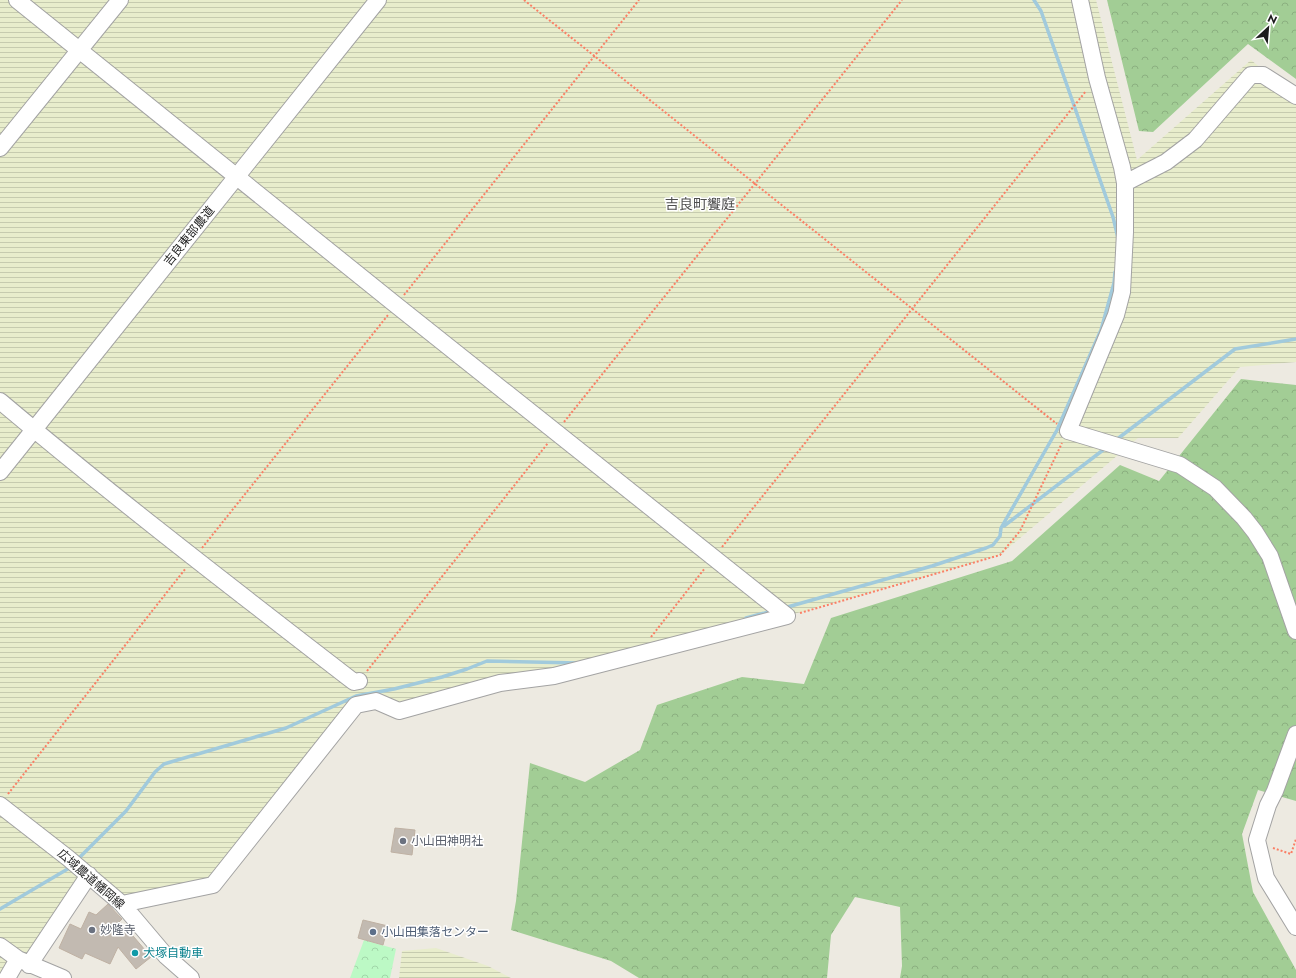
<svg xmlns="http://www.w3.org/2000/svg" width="1296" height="978" font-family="Jost,'Noto Sans JP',sans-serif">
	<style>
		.farmland { fill: url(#farmland-rules) }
		.forest { fill: url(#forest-crowns) }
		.park { fill: url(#park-crowns) }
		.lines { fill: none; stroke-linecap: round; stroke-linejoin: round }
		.stream { stroke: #a1cadc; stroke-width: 3.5 }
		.building { fill: #c2bab1; stroke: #bfb1a3 }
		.minor-casing { stroke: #a3a3a3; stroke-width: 18 }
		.path { stroke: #fa7f65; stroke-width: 2; stroke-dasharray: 2 2; stroke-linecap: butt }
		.minor { stroke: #fff; stroke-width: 16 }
		.worship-dot { fill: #6b7280; stroke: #fff; stroke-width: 1.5 }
		.service-dot { fill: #5c6f8a; stroke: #fff; stroke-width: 1.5 }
		.culture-dot { fill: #0f9aa8; stroke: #fff; stroke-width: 1.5 }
		.labels { text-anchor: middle; stroke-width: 3; stroke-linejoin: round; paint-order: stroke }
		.street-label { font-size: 12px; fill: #1c1c1c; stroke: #fff }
		.worship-label { font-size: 12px; fill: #5b616d; stroke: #fff; text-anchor: start }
		.service-label { font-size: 12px; fill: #4e5e75; stroke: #fff; text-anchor: start }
		.culture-label { font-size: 12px; fill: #0d838f; stroke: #fff; text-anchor: start }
		.quarter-label { font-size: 14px; fill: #4f4f4f; stroke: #fff }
	</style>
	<defs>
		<pattern id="farmland-rules" width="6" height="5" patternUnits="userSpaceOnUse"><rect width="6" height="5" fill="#e8edcc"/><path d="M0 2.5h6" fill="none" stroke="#c6cbaf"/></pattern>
		<pattern id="forest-crowns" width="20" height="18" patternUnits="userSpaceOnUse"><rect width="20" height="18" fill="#a2cd95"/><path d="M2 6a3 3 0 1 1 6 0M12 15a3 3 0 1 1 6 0" fill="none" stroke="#8baf80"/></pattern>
		<pattern id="park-crowns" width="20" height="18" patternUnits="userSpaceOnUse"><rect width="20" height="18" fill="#bcf9c5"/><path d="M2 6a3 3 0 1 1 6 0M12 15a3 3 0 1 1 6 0" fill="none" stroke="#a1d5a9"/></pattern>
	</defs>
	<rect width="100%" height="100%" fill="#edeae1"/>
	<path class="farmland" d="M0 0H1096L1137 160 1251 60 1296 97V362L1240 367 1178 438H1138L1000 555 787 616 399 711 356 705 213 885 122 904 89 875 29 965 0 945Z
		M0 946 18 959 0 978Z
		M436 948 488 966 511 978H399L402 951Z"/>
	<path class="forest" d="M1107 0H1296V79L1248 44 1153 132 1139 131Z
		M1241 379 1296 385V801L1258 790 1242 834 1253 892 1296 970V978H900L902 966 900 907 855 897 831 935 827 978H639L611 961 511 930 516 901 530 763 585 782 640 750 657 705 742 677 804 684 831 618 1012 561 1120 465 1159 481Z"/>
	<path class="park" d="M364 940 396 949 390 978H350Z"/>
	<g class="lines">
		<path class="stream" d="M1034 0 1041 11 1113 217 1118 238
			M1116 440 1235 349 1296 339
			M1004 526 1107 447
			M784 608 932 566 986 548 993 545 1000 536 1001 528 1057 430 1101 330 1114 283 1115 272
			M746 618 772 611
			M76 861 126 811 155 772 164 764 286 728 356 696 394 689 442 677 467 669 487 661 578 663
			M0 909 71 867"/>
	</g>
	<path class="building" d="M395 828 415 830 412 855 391 852Z
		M108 904 122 919 116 925 128 930 151 957 136 969 118 947 110 964 85 953 82 959 59 948 70 924 81 929 89 912 96 915Z
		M363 920 388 926 383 945 358 938Z"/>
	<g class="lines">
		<defs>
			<path id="minor" d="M17 0 396 305 787 616
				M1080 0 1097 78 1122 167 1125 183V232L1122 292 1116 315 1068 431 1180 465 1215 488 1244 518 1255 532 1270 556 1296 631
				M0 148 120 0
				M1125 183 1166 162 1195 140 1251 75H1263L1296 96
				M0 401C115 498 235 590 354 682L359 681
				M0 472 378 0
				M1296 734 1275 791 1268 805 1257 840 1266 878 1296 927
				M0 805 68 858 122 904 166 956 191 978
				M122 904 213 885 356 705 376 701 399 711 500 683 554 676 787 616
				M0 946 18 959 63 978
				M29 965 89 875
				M7 978 18 959"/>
		</defs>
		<use href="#minor" class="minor-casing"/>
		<path class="path" d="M524 0 1057 424
			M404 295 639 0
			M564 422 902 0
			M722 547 1086 91
			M202 548 388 315
			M800 613 1000 555 1020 531 1062 443
			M651 637 705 568
			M367 671 548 443
			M8 794 186 568
			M1273 848 1291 854 1296 839"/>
		<use href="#minor" class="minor"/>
	</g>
	<g class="worship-dot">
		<circle cx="403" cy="841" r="4"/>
		<circle cx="92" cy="930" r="4"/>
	</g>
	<circle class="service-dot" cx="373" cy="932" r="4"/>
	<circle class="culture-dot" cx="135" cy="953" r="4"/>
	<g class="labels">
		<g class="street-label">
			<text transform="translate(189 236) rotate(-51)" y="4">吉良東部農道</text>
			<text transform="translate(91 879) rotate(41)" y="4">広域農道幡岡線</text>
		</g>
		<g class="worship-label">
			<text x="411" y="845">小山田神明社</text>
			<text x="100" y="934">妙隆寺</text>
		</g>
		<g class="service-label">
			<text x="381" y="936">小山田集落センター</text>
		</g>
		<g class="culture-label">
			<text x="143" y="957">犬塚自動車</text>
		</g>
		<g class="quarter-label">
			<text x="700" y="209">吉良町饗庭</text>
		</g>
	</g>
	<g transform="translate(1268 28) rotate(26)" stroke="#ffffff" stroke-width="3" paint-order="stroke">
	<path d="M0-3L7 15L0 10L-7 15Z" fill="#1c1c1c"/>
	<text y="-6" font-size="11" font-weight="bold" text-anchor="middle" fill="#1c1c1c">N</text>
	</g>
</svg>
